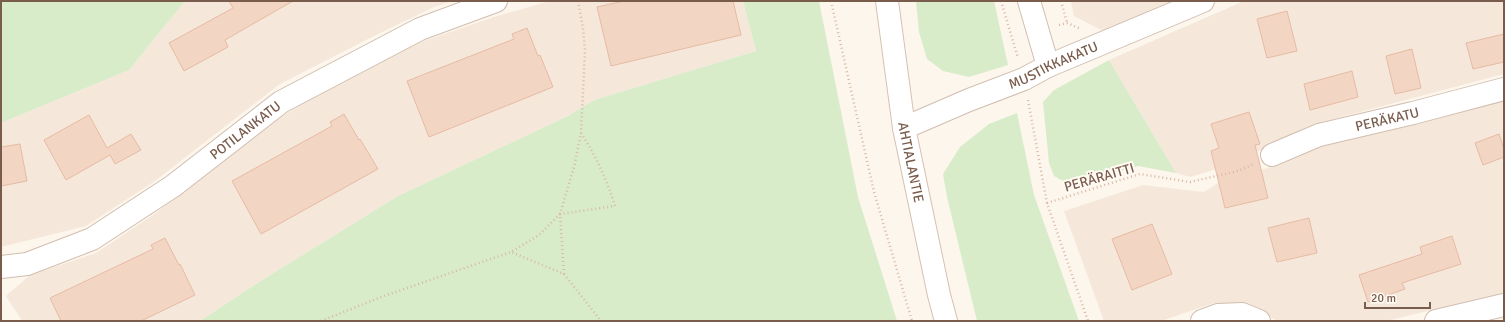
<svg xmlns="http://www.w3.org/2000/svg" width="1505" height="322" font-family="Signika,sans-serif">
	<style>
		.residential { fill: #f5e8da }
		.green { fill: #d8ecc9 }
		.building { fill: #f3d5c3; stroke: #e6bba3 }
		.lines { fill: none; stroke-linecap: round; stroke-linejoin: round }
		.street-casing { stroke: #d1beb0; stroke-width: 24 }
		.secondary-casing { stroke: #d6c0b0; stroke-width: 24 }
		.path { stroke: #d9b8a5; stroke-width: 2.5; stroke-dasharray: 1 3; stroke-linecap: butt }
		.street { stroke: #fff; stroke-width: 22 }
		.secondary { stroke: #fff; stroke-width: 22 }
		.labels { text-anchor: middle; stroke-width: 4; stroke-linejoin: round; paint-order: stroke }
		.street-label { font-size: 14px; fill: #7a5c4d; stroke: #fffaf3 }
	</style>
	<rect width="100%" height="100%" fill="#fdf6ec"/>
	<path class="residential" d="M185 1H454L434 7 374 36 280 84 155 181 86 226 1 247V123L129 70Z
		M550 1H743L756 51 594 100 568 116 398 196 259 282 200 321H22L6 296 30 275 96 253 153 215 268 126 314 96 415 44 497 16Z
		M1071 1H1171L1103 31 1074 16Z
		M1244 1H1504V74L1311 125 1230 165 1190 177 1176 173 1109 60Z
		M1504 96V293L1386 321H1278L1244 305 1214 303 1161 321H1104L1064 211 1143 185 1204 192 1221 181 1282 164 1328 141Z"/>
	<path class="green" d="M1 1H185L129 70 1 123Z
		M743 1H819L858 197 897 321H200L259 282 398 196 568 116 594 100 756 51Z
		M916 1H994L1008 65 969 77 943 71 927 59 919 32Z
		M1109 60 1176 173 1138 166 1072 186 1054 176 1049 163 1043 102 1054 90Z
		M1017 113 1034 195 1079 321H977L947 197 943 174 960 147 989 124Z"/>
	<path class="building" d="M229 1H293L225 40 228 47 184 71 169 43 233 8Z
		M624 1H733L741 35 611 66 597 7Z
		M1287 11 1297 51 1267 58 1257 19Z
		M527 28 538 56 540 55 553 87 429 137 407 81 514 39 512 34Z
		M1504 34V62L1473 69 1466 43Z
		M1412 49 1421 88 1395 94 1386 56Z
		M1352 71 1358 97 1310 110 1304 84Z
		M1249 112 1260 144 1255 145 1268 198 1225 208 1211 151 1219 148 1211 124Z
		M344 114 359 140 360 139 378 169 261 234 232 181 332 126 330 122Z
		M89 115 107 148 131 134 141 150 115 164 110 155 66 180 44 140Z
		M1499 134 1504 149V157L1483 165 1475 143Z
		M20 144 27 181 1 186V147Z
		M1309 218 1317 253 1277 262 1268 228Z
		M1152 224 1172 274 1132 290 1112 239Z
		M1452 236 1461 264 1402 283 1405 289 1368 302 1359 275 1422 254 1420 247Z
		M165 238 179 265 180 264 195 295 141 321H61L50 298 153 249 151 245Z"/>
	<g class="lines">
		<defs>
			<g id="street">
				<path d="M1029 1 1048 66"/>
				<path id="s1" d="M904 128 969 100 1024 79 1048 66 1203 1"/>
				<path id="s2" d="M1272 155 1319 135 1413 113 1504 89"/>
				<path id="s3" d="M1 267 27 264 92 239 173 186 281 102 420 29 496 1"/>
				<path d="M1202 321 1218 315 1242 314 1259 321"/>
				<path d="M1436 321 1504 305"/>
			</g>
			<g id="secondary">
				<path id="s4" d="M887 1 904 128 939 295 946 321"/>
			</g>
		</defs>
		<use href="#street" class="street-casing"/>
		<use href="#secondary" class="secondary-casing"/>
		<path class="path" d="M578 1 583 28 585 51 581 133 574 167 560 214 615 206C606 178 597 158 581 133
			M831 1 874 192 912 321
			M1001 1 1018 58
			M1061 1 1067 23
			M1059 25 1067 23 1081 29
			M1028 100 1047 203 1088 321
			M1047 203 1140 174 1190 182 1238 171 1254 164
			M564 274 560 214 539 235 511 252 564 274 601 321
			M321 321 381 297 511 252"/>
		<use href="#street" class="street"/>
		<use href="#secondary" class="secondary"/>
	</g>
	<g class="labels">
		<g class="street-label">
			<text dy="5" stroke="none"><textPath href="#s1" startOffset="162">MUSTIKKAKATU</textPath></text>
			<text dy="5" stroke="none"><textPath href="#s2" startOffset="121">PERÄKATU</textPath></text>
			<text dy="5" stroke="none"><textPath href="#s3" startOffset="284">POTILANKATU</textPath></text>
			<text dy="5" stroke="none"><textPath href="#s4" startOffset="163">AHTIALANTIE</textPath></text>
			<text transform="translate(1099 177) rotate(-16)" y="5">PERÄRAITTI</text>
		</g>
	</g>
	<rect width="1505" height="322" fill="none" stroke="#7a5c4d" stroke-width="4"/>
	<path d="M1365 302v6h65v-6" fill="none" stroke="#7a5c4d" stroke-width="2"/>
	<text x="1371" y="302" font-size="12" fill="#7a5c4d" stroke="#fffaf3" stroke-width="3" paint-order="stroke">20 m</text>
</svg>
